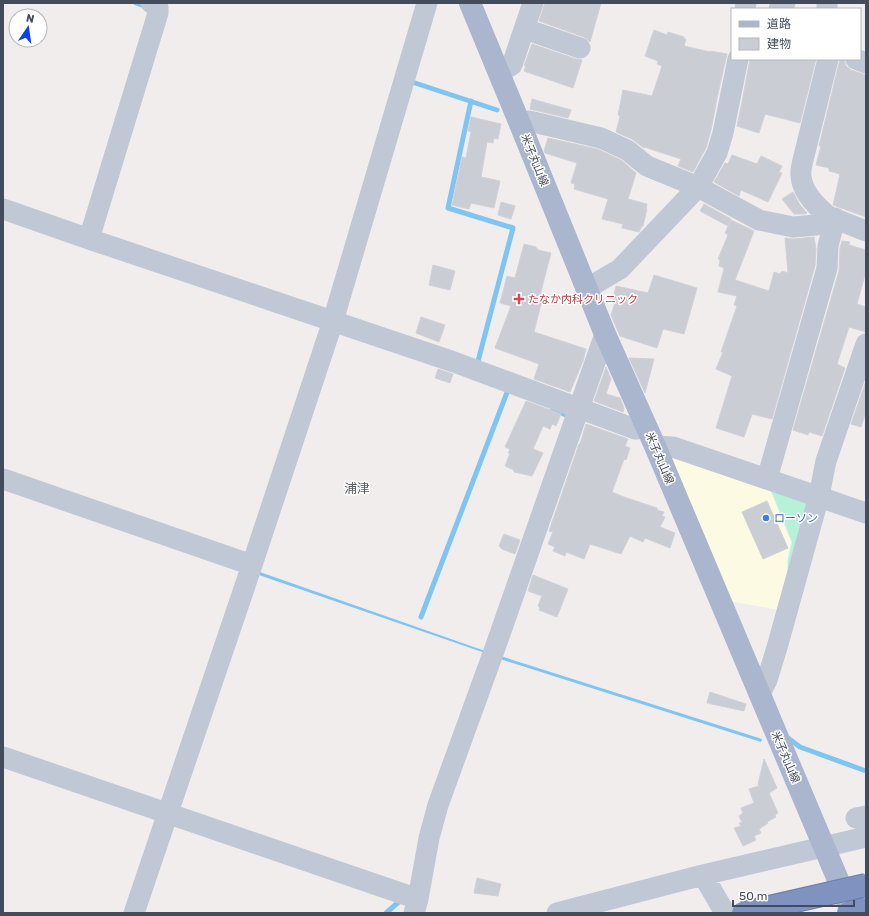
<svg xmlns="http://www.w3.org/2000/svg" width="869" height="916" font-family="Rubik,'Noto Sans JP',sans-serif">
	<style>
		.commercial { fill: #fdfae3 }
		.green { fill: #b6f2d8 }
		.water { fill: #80c5f2 }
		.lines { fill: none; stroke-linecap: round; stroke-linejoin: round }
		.stream { stroke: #80c5f2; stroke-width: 5 }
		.building { fill: #cbcdd5; stroke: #d0d1d9 }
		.minor { stroke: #c1c8d5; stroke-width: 21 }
		.major { stroke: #aab5ce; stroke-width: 22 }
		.highway-bridge-casing { stroke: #6b7eac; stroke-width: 24; stroke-linecap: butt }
		.highway-bridge { stroke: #8093c0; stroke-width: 22 }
		.health-dot { fill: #e0444e; stroke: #fff; stroke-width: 1.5 }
		.shop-dot { fill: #3f7fe0; stroke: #fff; stroke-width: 1.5 }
		.labels { text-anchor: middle; stroke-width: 3; stroke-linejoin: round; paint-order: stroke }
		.street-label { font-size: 11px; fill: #444c5b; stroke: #fff }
		.health-label { font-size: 11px; fill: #be3a42; stroke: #fff; text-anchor: start }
		.shop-label { font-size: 11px; fill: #366cbe; stroke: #fff; text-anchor: start }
		.quarter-label { font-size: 13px; fill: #595b62; stroke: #fff }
	</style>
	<rect width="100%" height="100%" fill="#f0edec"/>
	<path class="commercial" d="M669 456 768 485 791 542 787 561V574L779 610 729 601Z"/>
	<path class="green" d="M769 485 814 501 788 574V561L792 542Z"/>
	<path class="water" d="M257 571 488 652V654L256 574Z
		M497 655 762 739 761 742 497 658Z"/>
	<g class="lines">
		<path class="stream" d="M136 3 147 7
			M409 81 497 110
			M471 101 448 208 513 228 477 365
			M553 409 568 416
			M421 617 508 390
			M788 738 800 747 866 771
			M386 913 401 900H399"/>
	</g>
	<path class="building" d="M545 3H601L590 42 584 37 539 21Z
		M654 30 667 35 668 32 684 37V39H686L684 46 710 52V51L727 54 717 98 711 130 706 148 693 172 678 166 681 159 644 147V148L632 139 616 132 620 116 618 115 623 90 652 96 662 66 657 64 658 61 645 56Z
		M532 44 576 59 582 60 573 88 524 71 526 66H524Z
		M750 59H816L800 123 765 114 759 133 737 126 742 102Z
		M840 59H844L846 66 851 70 866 75V217L833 205 840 174 829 171V168L816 165 821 146H819Z
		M532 99 571 110 568 118 530 109Z
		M471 117 501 124 498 139 494 138 493 143 487 142 481 177 500 181 494 208 471 203 469 209 452 205 462 157 466 158 471 132 468 131Z
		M548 138 597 149 621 160 636 173 628 199 647 204 646 209H647L643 226H642L639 232 622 228 623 224 602 219 608 199 574 189 575 184 571 183 577 163 545 153 544 151Z
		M732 155 757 164 761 156 782 166 779 172 782 173 768 202 741 190 739 196 714 182 725 163 728 164Z
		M793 192 800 205 807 213 806 214H794L782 199Z
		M501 202 515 206 511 219 498 215Z
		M704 204 731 219 728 226 700 211Z
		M731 220 754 231 735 280 769 291 774 272 780 274 782 271 788 273 785 238 794 239 814 237 816 249 815 266 772 419 752 414 744 437 716 428 732 376 716 369 723 352H721L737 306 734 305 737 296 718 292 724 268 719 266 720 260 718 259 728 235 725 233Z
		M842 241 850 242 849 245 866 250V271L857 304 866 307V332L849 327 837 364 845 368 822 436 809 432 808 435 793 430 839 271 840 248Z
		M524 244 536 247V248L538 249V250L551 253 539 299 542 300 534 332 586 349 583 361 570 392 534 379 539 364 495 348 511 306 500 303 507 276 515 278Z
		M433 265 455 271 450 290 429 285Z
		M654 275 697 288 684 334 663 329 657 348 620 336 611 315 616 300 613 299 616 286 648 293Z
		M421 317 445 325 439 342 416 333Z
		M629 358 654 359 645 393Z
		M606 367 611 379 606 394 620 398 624 408 623 412 594 401Z
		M438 369 453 374 450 383 435 378Z
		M866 381V412L861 427 851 424Z
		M526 401 561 414 556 426 552 424 550 429 543 426 533 449 543 453 532 476 514 472V470L505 466 510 453H508L510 449 505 447Z
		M586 424 628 439 625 446 630 448 626 460 624 459 612 492 624 497 657 508V510L664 512 662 516 665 517 660 527 675 533 670 548 645 538 643 542 630 536 621 554 590 544 584 559 566 552 565 556 553 551 555 547 548 544 553 532 549 531 579 444H580Z
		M767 501 788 548 763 559 742 512Z
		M504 534 520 540 515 554 502 549 499 546Z
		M533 575 568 589 557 617 539 610 540 608 538 606 542 596 528 591Z
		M710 692 746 704 744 711 707 703Z
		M764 759 777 788 769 793 778 813 775 815 776 817 767 822 768 823 759 829 761 833 754 836 756 840 743 846 734 828 741 826 739 823 742 822 739 816 743 813 741 808 754 803 749 789 759 786 758 784Z
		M477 878 501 884 498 896 474 893Z"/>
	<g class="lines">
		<path class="minor" d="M745 9 746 3
			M779 9 785 3
			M827 9V3
			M525 29 580 48
			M828 59 803 160C802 165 800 171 801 176 802 192 816 206 828 216
			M856 59 866 63
			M499 72 512 65 533 3
			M520 124 529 121 601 138 627 150 647 166 698 187 759 220 793 227 816 225 828 216 866 231
			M3 209 89 239 454 362 635 429 647 428
			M89 239 158 13V7L151 3
			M586 289 620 269 698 187 717 153 723 133 738 59
			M655 446 673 447 866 513
			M3 479 252 565
			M767 479 827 268 828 246 835 218
			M760 694 767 680 778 644 819 496 826 461 866 344
			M3 757 418 899
			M856 818 866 816
			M703 875 725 913
			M134 913 252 565 333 321 427 3
			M414 913 418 899 429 838 438 805 495 648 605 334
			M557 913 703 875 866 837"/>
		<path class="major" d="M470 3 520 124 605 334 655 446 852 913"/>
		<defs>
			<path id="highway-bridge" d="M743 913 866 885
				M848 913 866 909"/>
		</defs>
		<use href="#highway-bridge" class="highway-bridge-casing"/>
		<use href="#highway-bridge" class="highway-bridge"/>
	</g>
	<path class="health-dot" d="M517 293h4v4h4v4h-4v4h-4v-4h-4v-4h4z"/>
	<circle class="shop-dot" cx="766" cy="518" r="4"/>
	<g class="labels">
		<g class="street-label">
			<text transform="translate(535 160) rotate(68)" y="4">米子丸山線</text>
			<text transform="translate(660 458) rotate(67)" y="4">米子丸山線</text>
			<text transform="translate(786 757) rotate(67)" y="4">米子丸山線</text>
		</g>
		<g class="health-label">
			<text x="528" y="303">たなか内科クリニック</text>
		</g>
		<g class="shop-label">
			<text x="774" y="522">ローソン</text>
		</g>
		<g class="quarter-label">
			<text x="357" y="493">浦津</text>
		</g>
	</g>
	<rect width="869" height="916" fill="none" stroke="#444c5b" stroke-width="8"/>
	<rect x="731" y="8" width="130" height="52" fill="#ffffff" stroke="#b4b7bd"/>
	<rect x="739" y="21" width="20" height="6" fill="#aab5ce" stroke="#b4b7bd"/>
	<text x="767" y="28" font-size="12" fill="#444c5b">道路</text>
	<rect x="739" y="38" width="20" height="12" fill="#cbcdd5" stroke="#b4b7bd"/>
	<text x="767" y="48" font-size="12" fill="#444c5b">建物</text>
	<g transform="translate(28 28) rotate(13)"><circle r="19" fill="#ffffff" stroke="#b4b7bd"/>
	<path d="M0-3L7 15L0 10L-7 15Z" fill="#0b43eb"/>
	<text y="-6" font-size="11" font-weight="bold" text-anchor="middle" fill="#444c5b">N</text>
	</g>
	<path d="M733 900v6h121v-6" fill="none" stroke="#444c5b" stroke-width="2"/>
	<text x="739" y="900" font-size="12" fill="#444c5b" stroke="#ffffff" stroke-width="3" paint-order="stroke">50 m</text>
</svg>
